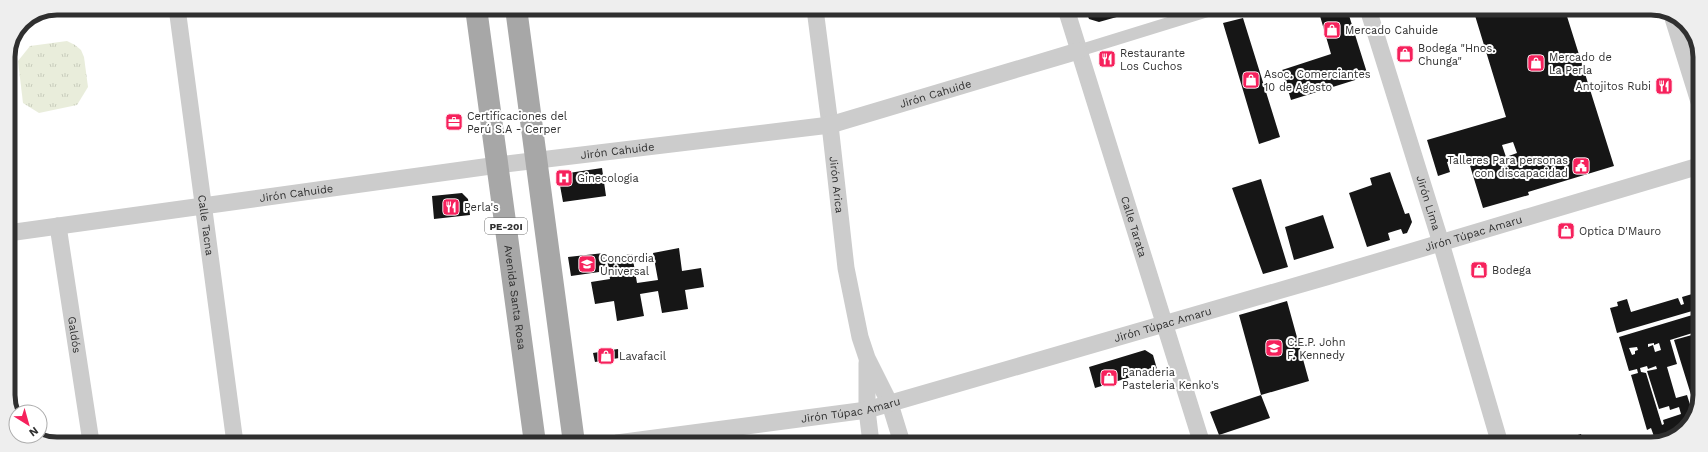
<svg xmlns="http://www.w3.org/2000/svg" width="1708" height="452" font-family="'Work Sans',sans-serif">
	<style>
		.green { fill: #e9eddb }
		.park { fill: url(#park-tufts) }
		.building { fill: #161616; fill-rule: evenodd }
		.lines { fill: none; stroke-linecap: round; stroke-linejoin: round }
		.pedestrian { stroke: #ccc; stroke-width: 12 }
		.minor { stroke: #ccc; stroke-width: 17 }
		.primary { stroke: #a7a7a7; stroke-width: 22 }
		.labels { text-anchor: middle; stroke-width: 4; stroke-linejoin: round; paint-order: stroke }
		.shield { fill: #fff; stroke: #6d6d6d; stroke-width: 1 }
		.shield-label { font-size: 10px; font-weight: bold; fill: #2f2f2f }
		.poi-label { font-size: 11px; fill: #2f2f2f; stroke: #fff; text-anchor: start }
		.street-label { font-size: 11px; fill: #2f2f2f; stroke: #fff }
		.rim { fill: none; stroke: #2f2f2f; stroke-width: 5 }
	</style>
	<defs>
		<pattern id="park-tufts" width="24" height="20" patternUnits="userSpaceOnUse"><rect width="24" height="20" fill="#e9eddb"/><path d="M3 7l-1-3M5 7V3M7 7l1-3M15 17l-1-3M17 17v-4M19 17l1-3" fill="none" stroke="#c8ccbc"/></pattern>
	</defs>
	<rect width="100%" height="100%" fill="#fff"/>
	<path class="green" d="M1101 436 1103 443H1076Z"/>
	<path class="park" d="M67 41 75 45 81 50 84 57 88 87 77 105 39 113 23 103 18 61 30 46Z"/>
	<path class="building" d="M1085 9H1138V11L1099 22 1089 19Z
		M1318 9H1347L1368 76 1291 100 1282 70 1331 54Z
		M1473 9 1565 10 1614 166 1528 192 1529 195 1483 208 1467 156 1447 162 1450 172 1438 176 1427 140 1506 117ZM1513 142 1517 153 1506 157 1502 145Z
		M1243 18 1280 137 1259 144 1223 23Z
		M602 168 606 196 563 202 559 180 562 174Z
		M1390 172 1405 214 1409 213 1412 222 1407 233 1403 234 1401 229 1388 233 1390 240 1367 247 1349 193 1372 185 1370 178Z
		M1261 179 1288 267 1263 274 1232 188Z
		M462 193 468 199 470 215 434 219 432 196Z
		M1323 215 1334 248 1294 260 1285 227Z
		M679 248 682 271 701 268 704 287 685 290 688 309 662 313 658 291 640 294 644 316 617 321 614 301 595 304 591 282 610 279 607 258 632 254 637 283 658 280 653 253Z
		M604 253 606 271 571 276 568 257Z
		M1699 292V309L1617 333 1610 308 1618 306 1617 302 1627 299 1631 312 1678 298 1681 305 1684 304 1682 297Z
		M1287 301 1309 381 1261 395 1239 315Z
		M1699 313V331L1670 340 1677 364 1667 367 1676 398 1687 395 1693 414 1684 424 1685 427 1681 434 1656 442 1651 428 1647 430 1631 375 1638 373 1637 369 1629 371 1619 337ZM1654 343V345L1659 343 1661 350 1655 352 1653 345 1648 347V344ZM1637 347 1638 350 1635 351V354L1632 355 1629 348ZM1647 366 1648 369 1656 366 1657 369 1647 371 1659 409 1669 406 1670 410 1679 407 1681 414 1663 420 1664 424 1662 425 1646 373 1641 372 1640 368Z
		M1699 333 1698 407 1696 411 1674 340Z
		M618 349 619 358 595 362 593 353Z
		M1145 350 1153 355 1157 369 1095 388 1089 367Z
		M1261 395 1270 418 1219 435 1210 412Z
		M1581 434 1584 444H1562L1561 440Z"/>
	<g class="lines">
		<path class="pedestrian" d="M1078 51 1214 9"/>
		<g class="minor">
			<path id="s1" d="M177 8 235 443"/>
			<path id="s2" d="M815 9 830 125 846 268 860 337 867 358 890 404 902 443"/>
			<path id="s3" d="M1066 9 1202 444"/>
			<path id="s4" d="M1368 9 1441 243 1500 444"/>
			<path d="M1672 15 1700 105"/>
			<path id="s5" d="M58 226 91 442"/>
			<path id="s6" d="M8 233 498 165 830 125 1078 51"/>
			<path d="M867 363V410L871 443"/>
			<path id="s7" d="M617 443 867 410 1326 277 1699 166"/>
		</g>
		<g class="primary">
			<path id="s8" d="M476 8 535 443"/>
			<path d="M516 8 574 443"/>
		</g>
	</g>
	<defs>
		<symbol id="shop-square" viewBox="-11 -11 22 22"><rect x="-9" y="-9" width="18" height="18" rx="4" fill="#f6215c" stroke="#fff"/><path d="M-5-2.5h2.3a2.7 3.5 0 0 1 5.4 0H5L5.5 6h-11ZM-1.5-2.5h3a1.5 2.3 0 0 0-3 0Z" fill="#fff"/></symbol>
		<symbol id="restaurant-square" viewBox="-11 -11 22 22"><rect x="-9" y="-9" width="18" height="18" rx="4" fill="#f6215c" stroke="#fff"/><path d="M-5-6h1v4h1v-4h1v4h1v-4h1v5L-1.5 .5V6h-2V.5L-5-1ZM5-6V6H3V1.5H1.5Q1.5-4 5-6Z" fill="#fff"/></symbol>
		<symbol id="office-square" viewBox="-11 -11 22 22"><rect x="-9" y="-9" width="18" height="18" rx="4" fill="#f6215c" stroke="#fff"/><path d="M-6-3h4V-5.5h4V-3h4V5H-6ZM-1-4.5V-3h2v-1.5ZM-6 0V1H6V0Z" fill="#fff"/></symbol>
		<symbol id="civic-square" viewBox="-11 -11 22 22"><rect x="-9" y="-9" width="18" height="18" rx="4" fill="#f6215c" stroke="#fff"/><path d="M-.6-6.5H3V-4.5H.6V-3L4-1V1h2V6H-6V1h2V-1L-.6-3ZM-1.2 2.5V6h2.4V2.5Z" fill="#fff"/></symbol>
		<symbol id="hospital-square" viewBox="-11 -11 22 22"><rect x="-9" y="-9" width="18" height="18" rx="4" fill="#f6215c" stroke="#fff"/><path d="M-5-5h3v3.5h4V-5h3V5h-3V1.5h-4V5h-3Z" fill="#fff"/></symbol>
		<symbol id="school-square" viewBox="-11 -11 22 22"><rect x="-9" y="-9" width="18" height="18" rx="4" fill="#f6215c" stroke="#fff"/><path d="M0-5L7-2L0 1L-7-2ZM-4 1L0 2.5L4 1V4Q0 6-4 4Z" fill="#fff"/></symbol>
		<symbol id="university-square" viewBox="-11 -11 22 22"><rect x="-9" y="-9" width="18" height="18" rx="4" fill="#f6215c" stroke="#fff"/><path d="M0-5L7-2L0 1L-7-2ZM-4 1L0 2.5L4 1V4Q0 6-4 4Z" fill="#fff"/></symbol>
	</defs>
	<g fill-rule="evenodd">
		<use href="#shop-square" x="1322" y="20" width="20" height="20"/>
		<use href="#shop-square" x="1395" y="44" width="20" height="20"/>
		<use href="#restaurant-square" x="1097" y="49" width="20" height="20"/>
		<use href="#shop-square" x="1526" y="53" width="20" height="20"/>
		<use href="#shop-square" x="1241" y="70" width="20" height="20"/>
		<use href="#restaurant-square" x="1654" y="76" width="20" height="20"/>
		<use href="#office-square" x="444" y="112" width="20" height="20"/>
		<use href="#civic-square" x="1571" y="156" width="20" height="20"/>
		<use href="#hospital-square" x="554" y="168" width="20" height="20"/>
		<use href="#restaurant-square" x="441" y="197" width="20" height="20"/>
		<use href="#shop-square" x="1556" y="221" width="20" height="20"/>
		<use href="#school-square" x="577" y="254" width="20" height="20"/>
		<use href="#shop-square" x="1469" y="260" width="20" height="20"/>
		<use href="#university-square" x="1264" y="338" width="20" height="20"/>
		<use href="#shop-square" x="596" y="346" width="20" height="20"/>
		<use href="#shop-square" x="1099" y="368" width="20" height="20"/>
	</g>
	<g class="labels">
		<rect class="shield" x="485" y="218" width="42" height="16" rx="3"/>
		<g class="shield-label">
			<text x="506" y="230">PE-20I</text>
		</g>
		<g class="poi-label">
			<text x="1345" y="34">Mercado Cahuide</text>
			<text x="1418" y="52">Bodega "Hnos.<tspan x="1418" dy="13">Chunga"</tspan></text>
			<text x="1120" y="57">Restaurante<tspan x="1120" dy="13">Los Cuchos</tspan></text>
			<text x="1549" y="61">Mercado de<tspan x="1549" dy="13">La Perla</tspan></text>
			<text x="1264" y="78">Asoc. Comerciantes<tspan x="1264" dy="13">10 de Agosto</tspan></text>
			<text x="1651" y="90" text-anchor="end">Antojitos Rubi</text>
			<text x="467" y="120">Certificaciones del<tspan x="467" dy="13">Perú S.A - Cerper</tspan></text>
			<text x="1568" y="164" text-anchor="end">Talleres Para personas<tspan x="1568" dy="13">con discapacidad</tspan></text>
			<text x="577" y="182">Ginecologia</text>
			<text x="464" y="211">Perla's</text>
			<text x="1579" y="235">Optica D'Mauro</text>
			<text x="600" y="262">Concordia<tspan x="600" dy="13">Universal</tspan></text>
			<text x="1492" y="274">Bodega</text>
			<text x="1287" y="346">C.E.P. John<tspan x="1287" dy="13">F. Kennedy</tspan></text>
			<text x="619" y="360">Lavafacil</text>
			<text x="1122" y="376">Panaderia<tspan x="1122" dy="13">Pasteleria Kenko's</tspan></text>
		</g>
		<g class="street-label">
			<text dy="4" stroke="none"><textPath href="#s6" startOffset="939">Jirón Cahuide</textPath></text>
			<text dy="4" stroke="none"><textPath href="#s6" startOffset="615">Jirón Cahuide</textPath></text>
			<text dy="4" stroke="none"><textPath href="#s2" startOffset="177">Jirón Arica</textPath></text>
			<text dy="4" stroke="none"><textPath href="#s6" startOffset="291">Jirón Cahuide</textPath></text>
			<text dy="4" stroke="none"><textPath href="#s4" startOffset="203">Jirón Lima</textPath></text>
			<text dy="4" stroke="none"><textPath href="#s1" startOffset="219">Calle Tacna</textPath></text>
			<text dy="4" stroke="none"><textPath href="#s3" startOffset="228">Calle Tarata</textPath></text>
			<text dy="4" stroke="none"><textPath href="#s7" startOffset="884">Jirón Túpac Amaru</textPath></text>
			<text dy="4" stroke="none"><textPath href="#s8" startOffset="292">Avenida Santa Rosa</textPath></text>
			<text dy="4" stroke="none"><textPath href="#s7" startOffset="560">Jirón Túpac Amaru</textPath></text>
			<text dy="4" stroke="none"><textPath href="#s5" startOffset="110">Galdós</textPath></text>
			<text dy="4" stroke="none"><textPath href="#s7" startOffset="236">Jirón Túpac Amaru</textPath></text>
		</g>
	</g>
	<path d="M0 0H1708V452H0ZM57 15H1651A42 42 0 0 1 1693 57V395A42 42 0 0 1 1651 437H57A42 42 0 0 1 15 395V57A42 42 0 0 1 57 15Z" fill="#eee" fill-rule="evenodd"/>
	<path class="rim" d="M57 15H1651A42 42 0 0 1 1693 57V395A42 42 0 0 1 1651 437H57A42 42 0 0 1 15 395V57A42 42 0 0 1 57 15Z"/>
	<g transform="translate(28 424) rotate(143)"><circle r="19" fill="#ffffff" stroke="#acacac"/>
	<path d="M0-3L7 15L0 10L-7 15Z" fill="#f6215c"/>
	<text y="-6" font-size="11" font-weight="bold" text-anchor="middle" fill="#2f2f2f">N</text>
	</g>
</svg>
